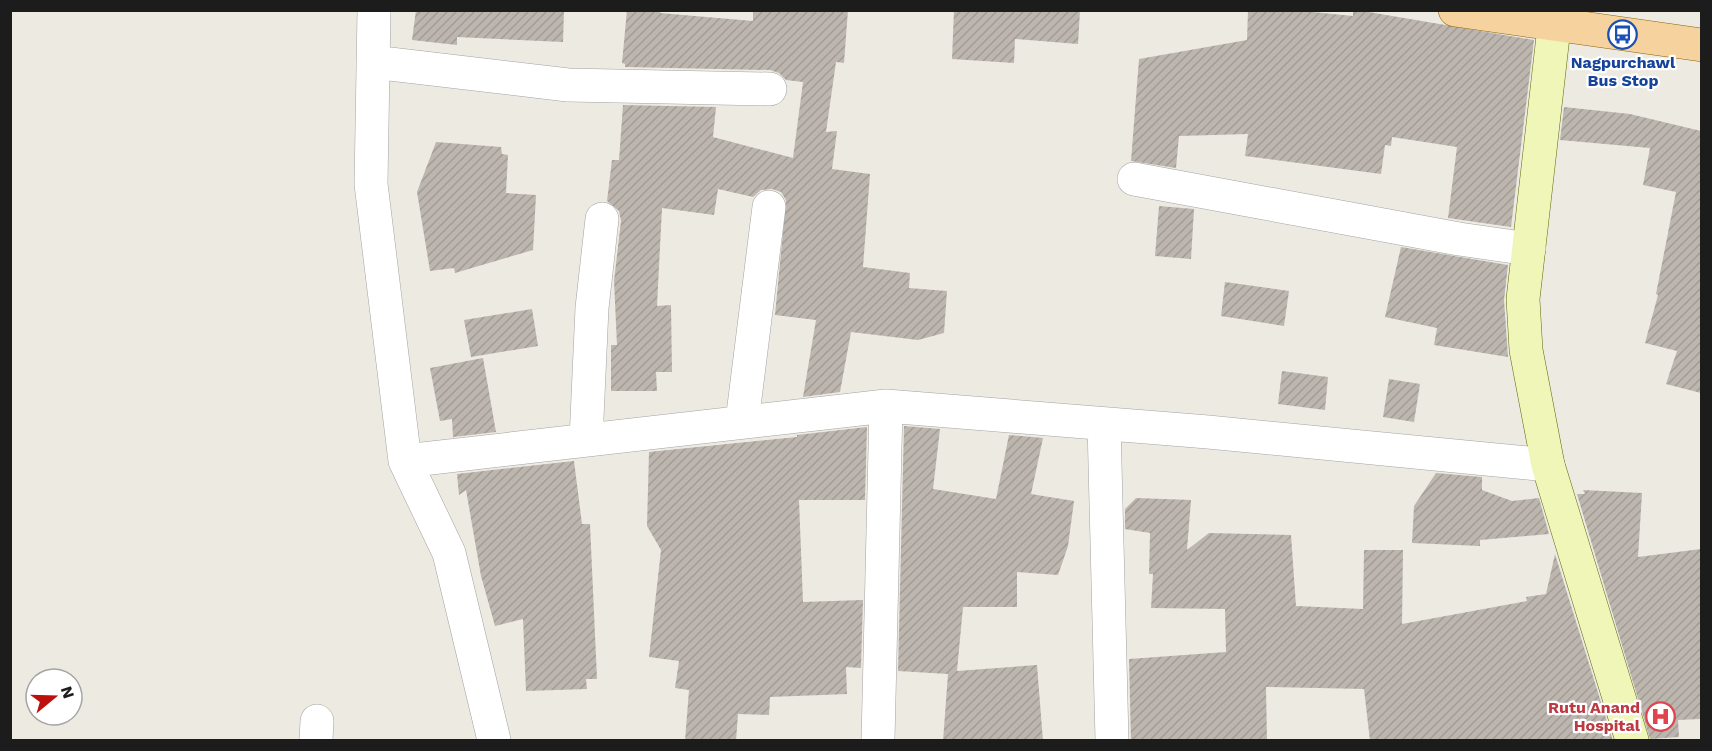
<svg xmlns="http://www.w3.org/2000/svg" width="1712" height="751" font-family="'Work Sans',sans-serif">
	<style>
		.building { fill: url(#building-hatch) }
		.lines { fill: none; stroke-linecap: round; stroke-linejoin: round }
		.street-casing { stroke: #a3a3a3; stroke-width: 34 }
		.secondary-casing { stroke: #5e6b0b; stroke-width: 34 }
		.primary-casing { stroke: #8c6409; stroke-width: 34 }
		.street { stroke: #fff; stroke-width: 33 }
		.secondary { stroke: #f0f5b8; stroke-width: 33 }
		.primary { stroke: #f6d29e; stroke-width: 33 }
		.labels { text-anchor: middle; stroke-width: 4.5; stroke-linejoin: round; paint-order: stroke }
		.transit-label { font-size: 16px; font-weight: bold; fill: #164399; stroke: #fff }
		.health-label { font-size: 16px; font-weight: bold; fill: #be3a42; stroke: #fff; text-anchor: end }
	</style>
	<defs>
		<pattern id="building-hatch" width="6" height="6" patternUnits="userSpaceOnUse" patternTransform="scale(1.5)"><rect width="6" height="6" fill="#bdb6af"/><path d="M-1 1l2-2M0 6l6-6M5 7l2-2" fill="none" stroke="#a29c96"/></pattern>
	</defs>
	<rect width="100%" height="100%" fill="#edeae2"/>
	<path class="building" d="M416 10H564L563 42 457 37V45L412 40Z
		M627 10H661L660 13 753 21V10H848L844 63 836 62 826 132 837 131 832 169 870 174 863 267 910 273 909 288 947 291 944 333 918 340 851 332 840 392 803 397 816 320 775 315 786 200 781 192 772 189 761 190 753 197 718 189 714 215 662 208 657 306 671 305 672 372H656L657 391H611V345H617L614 281 621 221 619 211 607 201 612 160H619L623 105 716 107 713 137 793 158 803 82 786 80 779 73 770 70 625 67V64L622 63Z
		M954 10H1080L1078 44 1015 39 1014 63 952 59Z
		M1248 10H1293L1353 16V10H1357L1534 40 1511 227 1448 218 1457 147 1392 137 1391 146 1385 145 1381 174 1245 156 1248 134 1179 136 1176 168 1131 161 1139 59 1247 40Z
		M1564 107 1630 114 1701 131V393L1666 384 1677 351 1645 343 1658 295 1656 294 1676 192 1643 185 1650 148 1560 140Z
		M436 142 501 147 502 154 508 155 506 193 536 195 533 250 455 273 454 268 430 271 417 192Z
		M1159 206 1194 209 1191 259 1155 256Z
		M1401 247 1508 265 1504 300 1508 357 1434 345 1437 328 1385 317Z
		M1225 282 1289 291 1284 326 1221 316Z
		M532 309 538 346 471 357 464 320Z
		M483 358 496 432 453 437 452 419 440 421 430 368Z
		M1282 371 1328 377 1325 410 1278 404Z
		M1389 379 1420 384 1414 422 1383 417Z
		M904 426 940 429 933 489 996 499 1009 435 1043 438 1031 494 1074 501 1068 546 1058 575 1017 572V607H963L957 671 1037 665 1043 741H943L948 674 898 671Z
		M867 427 865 500H799L803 602 863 600 861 668 846 667 847 694 770 697 769 715 738 714 736 741H685L689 690 675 688 679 661 649 657 661 550 647 526 649 452 797 437V435Z
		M574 461 582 524H590L597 679H586L587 689 526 691 523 619 495 626 481 576 466 490 459 495 457 474Z
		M1436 473 1482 477V490L1512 501 1539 498 1549 534 1480 540V546L1412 543 1414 506Z
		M1583 490 1642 493 1638 557 1701 549V719L1678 720 1679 737 1650 739 1577 494H1585Z
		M1136 498 1191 500 1187 550 1209 533 1291 535 1296 606 1363 609 1364 550H1403L1402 624 1527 601 1526 597 1546 594 1555 554 1613 741H1370L1364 689 1266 687 1267 741H1131L1129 659 1226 652 1225 609 1151 608 1153 574H1149L1150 533 1125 529V509Z"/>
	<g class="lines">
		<defs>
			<path id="street" d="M374 10 371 184 405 461 886 406 1208 432 1548 465
				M373 62 568 85 770 89
				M1134 179 1459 239 1529 249
				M742 422 769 207
				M1104 424 1112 740
				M586 440 592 308 602 219
				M405 461 449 553 494 740
				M316 740 317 721
				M878 740 886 406"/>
			<path id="secondary" d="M1556 10 1523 299 1526 350 1548 465 1632 740"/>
			<path id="primary" d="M1455 10 1702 45"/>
		</defs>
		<use href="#street" class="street-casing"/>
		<use href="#secondary" class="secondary-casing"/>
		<use href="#primary" class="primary-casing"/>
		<use href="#street" class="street"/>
		<use href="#secondary" class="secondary"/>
		<use href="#primary" class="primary"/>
	</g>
	<defs>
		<symbol id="bus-ring" viewBox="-11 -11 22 22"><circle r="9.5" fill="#fff" stroke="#1a4fb4" stroke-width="1.5"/><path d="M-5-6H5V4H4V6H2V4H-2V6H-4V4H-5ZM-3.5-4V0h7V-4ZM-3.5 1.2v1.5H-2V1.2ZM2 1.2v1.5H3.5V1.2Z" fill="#1a4fb4"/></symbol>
		<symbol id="hospital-ring" viewBox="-11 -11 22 22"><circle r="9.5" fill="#fff" stroke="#e0444e" stroke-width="1.5"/><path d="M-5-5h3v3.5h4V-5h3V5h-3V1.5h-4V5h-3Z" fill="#e0444e"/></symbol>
	</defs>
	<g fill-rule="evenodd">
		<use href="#bus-ring" x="1606" y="18" width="33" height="33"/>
		<use href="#hospital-ring" x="1644" y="700" width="33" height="33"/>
	</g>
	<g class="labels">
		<g class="transit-label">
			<text x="1623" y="68">Nagpurchawl<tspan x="1623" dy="18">Bus Stop</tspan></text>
		</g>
		<g class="health-label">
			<text x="1640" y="713">Rutu Anand<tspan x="1640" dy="18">Hospital</tspan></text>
		</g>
	</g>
	<rect width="1712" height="751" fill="none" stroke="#1c1c1c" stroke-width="24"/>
	<g transform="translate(54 697) rotate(71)"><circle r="28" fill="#ffffff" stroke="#a4a4a4" stroke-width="1.5"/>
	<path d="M0-4.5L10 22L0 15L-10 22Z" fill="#bd100c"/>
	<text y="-9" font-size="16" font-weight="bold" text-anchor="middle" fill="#1c1c1c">N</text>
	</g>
</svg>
